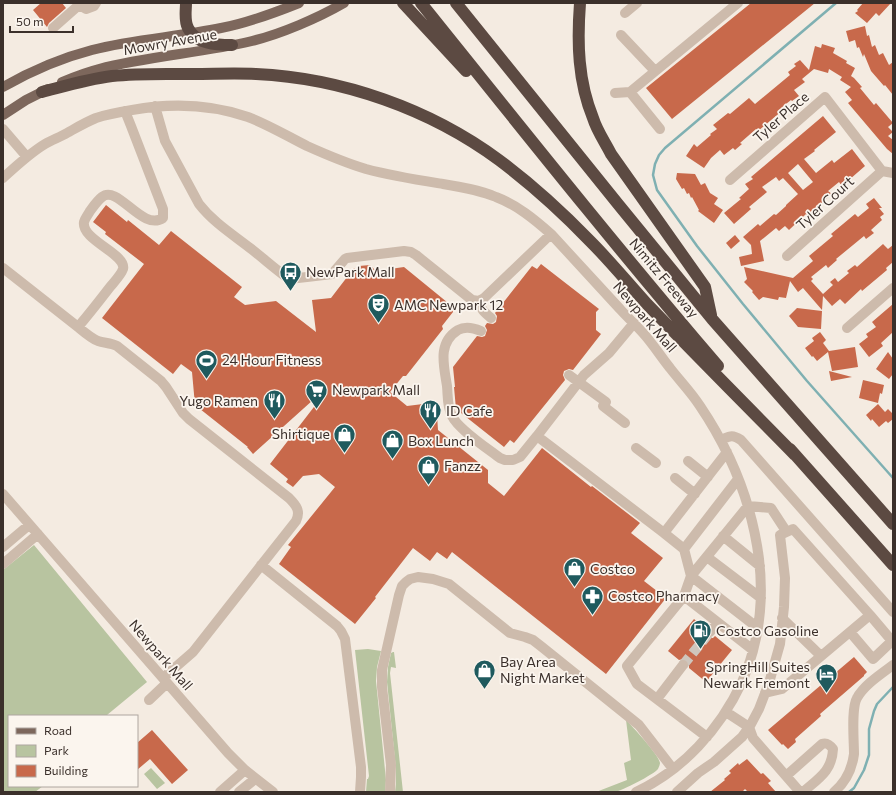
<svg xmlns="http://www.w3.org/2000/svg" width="896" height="795" font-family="Commissioner,sans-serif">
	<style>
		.green { fill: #b8c4a0 }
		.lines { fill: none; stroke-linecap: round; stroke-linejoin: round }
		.stream { stroke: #7fb0b2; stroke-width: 2.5 }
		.building { fill: #c8694b; fill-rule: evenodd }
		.minor-tunnel { stroke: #cfc6bd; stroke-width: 10; stroke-dasharray: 10 5; stroke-linecap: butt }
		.minor { stroke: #cdbbac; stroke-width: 10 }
		.major { stroke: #7d675c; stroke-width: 10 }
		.highway { stroke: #5c4a42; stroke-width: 12 }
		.labels { text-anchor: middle; stroke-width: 3.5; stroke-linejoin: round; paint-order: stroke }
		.street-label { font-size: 14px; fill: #3b302b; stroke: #fbf5ee }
		.poi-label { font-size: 14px; fill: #3b302b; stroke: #fbf5ee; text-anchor: start }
	</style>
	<rect width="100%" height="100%" fill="#f4ebe1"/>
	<path class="green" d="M34 545 147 682 107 715 108 716H9V786H43L35 792H3V570Z
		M368 649 381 651 377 667 376 681 386 780 385 792H366L367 779H368L369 776 355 650Z
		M393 652H394L396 668 391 667 390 673 403 792H395L396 784V769L387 682 388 667 391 653Z
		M626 720C632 726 659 755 660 763 660 764 659 767 658 769 653 775 623 790 615 792 609 793 602 792 596 792L627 780 624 763 631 760Z
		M151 768 165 783 157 789 144 774Z"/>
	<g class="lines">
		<path class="stream" d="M836 3 665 148 659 155 655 164 653 175 657 190 697 246 743 304 807 381 893 478
			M849 792 854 788 864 770 869 755V729L874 711 877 704 893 687"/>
	</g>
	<path class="building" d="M41 3H62L66 8 49 23 47 27 33 10Z
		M751 3H815L672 119 646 88Z
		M863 3H891L879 16 876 13 867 23 855 13 858 11 857 10Z
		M865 26 867 36 869 35 872 47 875 45 879 55 883 53 889 65 893 62V95L885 85 884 86 871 71 864 54 863 57 859 47 857 48 855 40 849 42 846 31Z
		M822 44 835 48 833 53 847 61 846 63 855 68 851 76 854 78 862 87 860 88 874 105 876 103 893 123 888 127 893 132 888 136 893 140V154L887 149 848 103 852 100 845 92 851 87 840 80 842 77 829 69 828 73 814 69 802 79 805 82 794 90 799 96 792 101 791 100 781 108 783 110 758 131 756 129 740 143 742 144 735 150 733 148 724 155 720 150 711 158 704 168 686 156 694 144 697 147 711 135 710 134 717 129 713 125 728 113 730 114 749 98 755 104 790 75 788 72 796 66 794 64 800 60 809 70 815 46 821 48Z
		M823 116 836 132 814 150 815 151 804 159 816 173 832 160 834 163 852 149 865 166 842 186 839 182 828 191 832 194 807 215 806 214 789 230 785 226 779 231 776 228 760 241 764 261 741 266 739 257 752 254 751 245 743 237 758 224 760 226 774 214 776 215 786 206V205L798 194 783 178 779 181 776 177 762 187 767 192 749 207 751 209 734 224 724 213 741 199 739 198 749 189 745 184 753 179 751 177ZM798 164 813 182 803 190 788 173Z
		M677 173 695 174 701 185 705 183 710 193 718 198 714 204 723 210 714 223 698 211 699 210 692 197 691 198 689 193 687 194 684 188 682 189 676 179Z
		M874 198 882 208H879L884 214 880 217 882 220 871 230 874 233 866 239 864 236 836 259 837 260 828 268 826 265 811 277 813 279 811 281 823 294 833 285 830 282 835 278 838 282 849 273 847 271 855 265 857 267 883 244 888 249 893 245V262L886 268 887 270 862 291 861 289 845 304 840 299 832 306 823 296 822 310 803 288 798 292 790 281 786 298 779 297 778 300 763 297 759 300 752 292 753 291 744 282 747 279 744 267 793 278 813 261 809 256 833 236 831 234 855 214 858 217 869 208 866 204Z
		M106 205 127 222 128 220 159 245 171 231 242 287 234 297 245 305 276 301 316 332 312 300 331 298 354 268 356 270 359 266 370 265 376 271 404 267 453 307V312L442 326 443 329 406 376H403L390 392 407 406 423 404 437 415 438 430 488 470V483L504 496 542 448 591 487 592 486 640 523 631 533 663 558 644 581 666 598 606 674 452 552 447 559 437 552 430 561 413 548 375 597 376 598 355 624 279 564 291 547 288 545 335 487 319 474 303 476 293 487 286 482 288 479 270 464 317 403 313 400 253 454 247 447H248L195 405 192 372 181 364 173 374 102 318 144 264 105 234 106 232 93 222Z
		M735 235 740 241 731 249 726 243Z
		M541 264 599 309 596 312V330L601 334 573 370 569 369 564 371 563 375 565 380 514 443 510 440 504 447 456 409 454 387H455L453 367 477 336 482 337 485 336 487 330 485 326 487 323 493 324 496 322 497 316 495 313 532 266 537 269Z
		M893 304V332L881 343 883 346 869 357 859 344 868 337 866 334 876 327 872 322Z
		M797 308 822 311 821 329 798 327 789 316Z
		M820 332 826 340 823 343 829 351 855 347 858 367 832 371 828 352 817 361 813 356 812 357 805 348 814 341 812 338Z
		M888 352 893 359V374L889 379 876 369Z
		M829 371 852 377 831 381Z
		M863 380 884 385 882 394 880 393 878 403 859 398Z
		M878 404 885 412 888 409 893 414V419L888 423 886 421 879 427 872 419 871 421 866 415Z
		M694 619 705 628 704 632 706 637 710 638H713L715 636 732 650 706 682 689 668V663L687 660 683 659 679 660 668 651Z
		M854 657 867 672 864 675V676L820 714 821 716 795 739 796 742 788 749 783 744 782 745 768 730Z
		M152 730 188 770 172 784 150 759 137 770V743Z
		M747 759 761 774 763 773 771 781 768 783 776 792H748L745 789 742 792H710L725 780 724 779 731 773 729 771 738 763 739 765Z"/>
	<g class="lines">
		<path class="minor-tunnel" d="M683 665 710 632"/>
		<path class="minor" d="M78 3 79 5 86 9 94 6 96 3
			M625 13 637 3
			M53 28 79 5
			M621 35 655 71
			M630 92 660 129
			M615 93 630 92 738 3
			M155 106 165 141 199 204C213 222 232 234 250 248 263 258 275 269 289 279L307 277 332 274 345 259 347 258 404 251 411 252 416 255 472 300 479 301 484 298 551 234
			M3 129 27 157
			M3 178C16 166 30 153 45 144 52 140 60 137 67 133 76 128 86 122 96 118 108 114 120 112 132 110 170 103 210 104 248 117 269 125 287 136 307 146 327 155 346 163 366 169 392 176 418 180 443 184 461 187 479 190 496 197 517 205 534 219 551 234 574 259 597 284 620 309 627 317 636 325 643 333 653 344 661 357 670 368 680 381 691 392 700 406 731 452 752 504 759 559 764 601 759 643 742 682 720 729 683 770 636 792
			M730 180 825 97 882 171 893 173
			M787 256 882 171
			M3 268 78 327C89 314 100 300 110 287 114 282 121 275 123 269 127 254 81 240 84 222 85 218 88 215 90 211 93 207 97 201 102 197 118 184 142 232 163 218V209L131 126 125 111
			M479 301C481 310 484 312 491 318
			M78 327C84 332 91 338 98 341 104 343 111 343 117 346L161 381 166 387 183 413 189 419 289 498C296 505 301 511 296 521L193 652 163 678
			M847 328 893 288
			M481 331C474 328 465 326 458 330 437 343 444 366 447 386 448 396 447 407 452 416 458 429 487 448 500 458L505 460H513L520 457 537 436 584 375 609 353 634 323
			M569 375 606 402
			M603 406 625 423
			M537 436 664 533 727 452
			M721 440C730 436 732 434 741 440L893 612
			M636 448 656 463
			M688 461 708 477
			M675 478 695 494
			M3 494 228 753 245 770 273 792
			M664 533 684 549 691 576 684 596
			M723 536 760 566
			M3 547 29 525
			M684 549 738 479
			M707 557 761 598
			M3 564 38 534
			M261 565 337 626 341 631 345 639 361 767V777L360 792
			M782 618 821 656
			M758 628 691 576 748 506 771 508 786 531
			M710 632 717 623
			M850 632 873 659 892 641 870 615
			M657 699 683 665
			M149 700 167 683
			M726 712 749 727 753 738 800 792
			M707 737 637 684 627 666 684 596 753 650
			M786 776 822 744C827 742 830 745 833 749 832 771 819 778 803 792
			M220 792 245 770
			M239 792 255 779
			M390 792 391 765 382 687V670L399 595 402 586 406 582 410 579 418 577 433 579 449 584 510 633 525 637 533 640 542 647 639 725 673 769
			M677 792 698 773 714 762 742 737 750 726 759 709 769 683 780 644 784 607 785 578 780 535 793 529 870 615 782 689 765 693
			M834 792C846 782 852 769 854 754 854 741 851 708 857 698 864 685 881 674 893 665"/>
		<path class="major" d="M62 82C74 77 87 72 99 69 149 56 202 53 252 41 281 34 318 18 344 3
			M3 87C31 71 61 58 92 50 135 39 178 37 221 28 248 23 274 13 299 3
			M3 115 26 100 48 89"/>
		<path class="highway" d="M186 3C186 11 184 20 188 28 195 44 217 45 232 45
			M403 3 466 71
			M421 3C519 125 616 247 718 366
			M456 3 618 204 712 319 893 524
			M580 3C577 43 578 81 593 118 597 131 605 142 611 154L705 287 711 315
			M42 92C65 86 88 79 112 76 139 73 166 74 193 74 214 74 235 73 256 74 342 78 430 109 499 160 531 184 562 212 590 241 610 261 628 283 647 304 696 355 746 405 795 455
			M790 449 893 565"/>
	</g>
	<defs>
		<symbol id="bus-pin" viewBox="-11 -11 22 30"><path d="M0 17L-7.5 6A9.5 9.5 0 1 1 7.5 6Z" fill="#1f5a5e" stroke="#fbf5ee"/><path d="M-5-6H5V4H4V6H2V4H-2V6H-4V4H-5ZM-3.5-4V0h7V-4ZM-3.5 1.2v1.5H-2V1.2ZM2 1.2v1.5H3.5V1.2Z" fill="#fff"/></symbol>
		<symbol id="theatre-pin" viewBox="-11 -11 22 30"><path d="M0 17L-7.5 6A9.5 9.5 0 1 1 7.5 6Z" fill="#1f5a5e" stroke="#fbf5ee"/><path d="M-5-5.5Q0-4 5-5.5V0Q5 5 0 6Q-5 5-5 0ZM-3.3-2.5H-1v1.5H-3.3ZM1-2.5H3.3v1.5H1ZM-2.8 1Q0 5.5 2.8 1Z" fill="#fff"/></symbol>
		<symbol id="stadium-pin" viewBox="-11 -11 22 30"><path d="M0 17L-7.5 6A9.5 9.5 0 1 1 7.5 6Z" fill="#1f5a5e" stroke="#fbf5ee"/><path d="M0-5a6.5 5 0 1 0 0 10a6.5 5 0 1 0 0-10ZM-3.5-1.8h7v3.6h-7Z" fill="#fff"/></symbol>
		<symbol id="supermarket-pin" viewBox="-11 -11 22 30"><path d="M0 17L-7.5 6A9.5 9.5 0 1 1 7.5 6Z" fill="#1f5a5e" stroke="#fbf5ee"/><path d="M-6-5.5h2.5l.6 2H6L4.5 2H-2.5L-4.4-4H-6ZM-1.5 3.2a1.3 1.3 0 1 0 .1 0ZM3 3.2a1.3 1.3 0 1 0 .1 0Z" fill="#fff"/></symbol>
		<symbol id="restaurant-pin" viewBox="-11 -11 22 30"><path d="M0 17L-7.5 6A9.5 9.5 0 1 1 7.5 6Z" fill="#1f5a5e" stroke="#fbf5ee"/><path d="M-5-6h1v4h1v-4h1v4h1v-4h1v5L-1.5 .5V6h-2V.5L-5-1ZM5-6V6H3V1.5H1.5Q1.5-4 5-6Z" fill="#fff"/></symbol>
		<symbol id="shop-pin" viewBox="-11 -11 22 30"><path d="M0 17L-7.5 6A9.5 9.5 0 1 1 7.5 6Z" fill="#1f5a5e" stroke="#fbf5ee"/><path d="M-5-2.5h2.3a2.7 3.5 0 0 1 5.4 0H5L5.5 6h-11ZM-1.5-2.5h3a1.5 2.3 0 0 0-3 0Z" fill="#fff"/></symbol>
		<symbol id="pharmacy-pin" viewBox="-11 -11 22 30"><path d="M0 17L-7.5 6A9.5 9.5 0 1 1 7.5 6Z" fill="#1f5a5e" stroke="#fbf5ee"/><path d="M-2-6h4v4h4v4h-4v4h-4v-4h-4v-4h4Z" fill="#fff"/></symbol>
		<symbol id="fuel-pin" viewBox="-11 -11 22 30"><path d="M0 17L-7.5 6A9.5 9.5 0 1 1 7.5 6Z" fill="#1f5a5e" stroke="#fbf5ee"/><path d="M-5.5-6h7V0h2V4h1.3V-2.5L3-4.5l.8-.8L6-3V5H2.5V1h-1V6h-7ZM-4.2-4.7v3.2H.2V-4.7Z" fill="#fff"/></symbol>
		<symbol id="hotel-pin" viewBox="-11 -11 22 30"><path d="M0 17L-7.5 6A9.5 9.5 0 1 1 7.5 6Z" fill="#1f5a5e" stroke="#fbf5ee"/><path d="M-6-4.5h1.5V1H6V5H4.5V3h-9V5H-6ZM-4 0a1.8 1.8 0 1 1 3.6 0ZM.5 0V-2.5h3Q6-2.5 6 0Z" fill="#fff"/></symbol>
	</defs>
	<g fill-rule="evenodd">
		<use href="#bus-pin" x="278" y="260" width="25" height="34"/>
		<use href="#theatre-pin" x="366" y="292" width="25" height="34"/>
		<use href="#stadium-pin" x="194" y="348" width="25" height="34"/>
		<use href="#supermarket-pin" x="304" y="378" width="25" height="34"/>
		<use href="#restaurant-pin" x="262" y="388" width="25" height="34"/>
		<use href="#restaurant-pin" x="418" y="398" width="25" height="34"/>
		<use href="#shop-pin" x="332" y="422" width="25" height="34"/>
		<use href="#shop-pin" x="380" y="428" width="25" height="34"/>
		<use href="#shop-pin" x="416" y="454" width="25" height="34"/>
		<use href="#shop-pin" x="562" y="556" width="25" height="34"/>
		<use href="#pharmacy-pin" x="580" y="584" width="25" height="34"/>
		<use href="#fuel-pin" x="688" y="618" width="25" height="34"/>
		<use href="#shop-pin" x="472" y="658" width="25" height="34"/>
		<use href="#hotel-pin" x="814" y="662" width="25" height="34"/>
	</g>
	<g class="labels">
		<g class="street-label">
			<text transform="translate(170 42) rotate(-10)" y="5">Mowry Avenue</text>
			<text transform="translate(781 117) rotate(-41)" y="5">Tyler Place</text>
			<text transform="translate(825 203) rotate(-42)" y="5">Tyler Court</text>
			<text transform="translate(664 278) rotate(50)" y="5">Nimitz Freeway</text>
			<text transform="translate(645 317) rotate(49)" y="5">Newpark Mall</text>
			<text transform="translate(161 655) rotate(49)" y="5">Newpark Mall</text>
		</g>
		<g class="poi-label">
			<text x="306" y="277">NewPark Mall</text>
			<text x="394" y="310">AMC Newpark 12</text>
			<text x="222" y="365">24 Hour Fitness</text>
			<text x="332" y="395">Newpark Mall</text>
			<text x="258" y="406" text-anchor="end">Yugo Ramen</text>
			<text x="446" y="416">ID Cafe</text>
			<text x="330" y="439" text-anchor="end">Shirtique</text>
			<text x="408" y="446">Box Lunch</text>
			<text x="444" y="471">Fanzz</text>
			<text x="590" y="574">Costco</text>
			<text x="608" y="601">Costco Pharmacy</text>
			<text x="716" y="636">Costco Gasoline</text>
			<text x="500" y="667">Bay Area<tspan x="500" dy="16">Night Market</tspan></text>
			<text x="810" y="672" text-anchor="end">SpringHill Suites<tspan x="810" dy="16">Newark Fremont</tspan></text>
		</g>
	</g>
	<rect width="896" height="795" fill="none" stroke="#3b302b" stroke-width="8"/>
	<rect x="8" y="715" width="130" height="72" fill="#fbf5ee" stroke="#aea6a0"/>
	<rect x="16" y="728" width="20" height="6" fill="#7d675c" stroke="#aea6a0"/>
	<text x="44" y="735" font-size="12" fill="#3b302b">Road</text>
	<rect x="16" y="745" width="20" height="12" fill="#b8c4a0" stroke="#aea6a0"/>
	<text x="44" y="755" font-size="12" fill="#3b302b">Park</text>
	<rect x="16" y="765" width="20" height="12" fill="#c8694b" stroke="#aea6a0"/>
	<text x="44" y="775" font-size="12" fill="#3b302b">Building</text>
	<path d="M10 26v6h63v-6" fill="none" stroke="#3b302b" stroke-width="2"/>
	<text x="16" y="26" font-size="12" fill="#3b302b" stroke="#fbf5ee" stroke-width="3" paint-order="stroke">50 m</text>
</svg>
